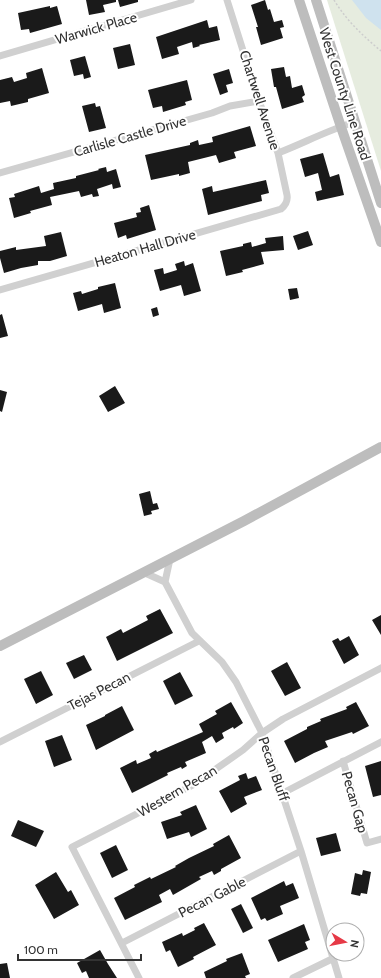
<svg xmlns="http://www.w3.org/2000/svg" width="381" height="978" font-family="Cabin,sans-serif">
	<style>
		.green { fill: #e6ecdf }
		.water { fill: #cfe2ee }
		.building { fill: #1a1a1a }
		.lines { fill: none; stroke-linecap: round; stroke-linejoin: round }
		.path { stroke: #cdcdcd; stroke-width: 1.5; stroke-dasharray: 2 2; stroke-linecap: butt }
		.street { stroke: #d0d0d0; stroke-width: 7 }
		.secondary { stroke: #bdbdbd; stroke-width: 10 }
		.labels { text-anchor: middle; stroke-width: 4; stroke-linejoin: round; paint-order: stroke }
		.street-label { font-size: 14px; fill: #333; stroke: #fff }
	</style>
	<rect width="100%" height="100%" fill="#fff"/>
	<path class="green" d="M327 0H381V171Z"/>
	<path class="water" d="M352 0H381V30L366 18Z"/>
	<path class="building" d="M86 0H116V2L103 5 105 12 89 15Z
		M118 0H138V2L120 7Z
		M265 0 268 10 270 9 274 22 282 20 284 27 280 28 283 38 261 45 256 27H258L251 5Z
		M50 6V8L57 6 62 24 30 33 29 29 21 30 18 13Z
		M207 20 209 28 217 26 220 40 199 45 200 46 193 48 192 42 177 47 179 54 162 59 156 37Z
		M130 44 135 65 118 69 113 48Z
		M85 56 91 77 84 79 83 74 74 76 70 60Z
		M284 67 286 77 290 76 292 88 302 85 305 95 302 97 304 102 282 109 276 87H274L271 69Z
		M42 68 49 93 28 99V102L11 106 10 101 0 103V80L12 77 14 82 27 78 26 73Z
		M229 69 233 83 226 85 228 92 220 95 213 74Z
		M187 80 192 100 185 102 186 105 163 112 162 106 153 108 148 90Z
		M95 103 96 107 100 106 106 128 89 132 82 106Z
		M250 126 256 146 234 152 236 158 219 163 216 155 188 162 190 173 179 176V174L151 180 145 155 190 145V143L198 140 199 145 213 142 212 137Z
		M323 153 330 177 339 174 344 195 317 201 315 192 322 190 318 173 305 177 300 159Z
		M106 167 107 172 116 169 121 187 113 189 112 184 97 189 99 196 93 197 92 194 81 197 79 191 50 197 52 205 30 211 31 213 14 218 9 198 15 197 14 194 39 186 41 193 54 189 53 183 76 178V176L99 170 98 169Z
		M266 180 269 193 261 195 262 201 208 215 202 189 212 186 213 192Z
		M149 205 156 230 127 239 126 235 118 238 114 223 137 217 136 213 141 212 140 208Z
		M308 231 313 245 298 250 293 236Z
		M61 232 67 256 50 261H38V265L21 268 4 273 0 258V251L16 247V250L46 246 44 236Z
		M283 236 284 250 261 252 264 264 242 270 243 272 226 276 220 251 243 246V244L251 242 252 247 266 243 265 238Z
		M184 261 185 266 193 263 201 291 184 296 181 285 160 291 154 270 163 268 164 274 177 270 175 264Z
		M115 283 121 308 104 313 102 304 78 311 73 293 81 291 82 294 98 289V287Z
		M297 288 299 298 290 300 288 289Z
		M157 307 159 315 153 317 151 309Z
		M2 314 8 336 0 338V315Z
		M115 386 125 403 108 412 99 396Z
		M0 390 7 392 2 412 0 411Z
		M150 491 153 504 157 503 159 509 151 511 152 514 144 516 139 494Z
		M160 609 173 633 117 661 106 637 121 629 123 633 148 620 146 616Z
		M381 615V635L372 620Z
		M349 636 359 655 344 664 332 641 338 638 340 641Z
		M84 655 92 670 74 679 66 663Z
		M287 662 301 688 285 696 271 671Z
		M41 671 53 695 36 704 24 679Z
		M180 672 193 696 175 705 163 681Z
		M231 702 243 723 234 729 233 727 222 733 224 738 216 743 212 736 202 742 206 753 185 762 187 766 182 769 181 767 167 773 168 775 132 793 120 768 136 760 137 764 151 758 149 754 156 750 157 752 203 732 199 724 217 714 215 711Z
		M356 702 369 726 353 734 352 732 325 741 328 747 314 753 295 763 284 741 307 729V727L321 721 320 719 347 709 346 707Z
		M122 706 134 730 96 750 86 725 105 716V715Z
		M62 735 72 760 54 767 45 741Z
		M381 761V795L373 797 365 766Z
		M246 773 248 779 256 776 262 790 244 797 247 804 231 813 219 791 240 780 238 776Z
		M196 805 207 829 191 837 189 832 167 839 161 822 182 815 180 812Z
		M18 820 44 831 36 847 11 836Z
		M336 833 341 851 321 856 316 838Z
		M229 835 241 858 221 869V871L214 875 212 871 199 877 201 879 173 895 170 889 159 895 162 902 125 920 114 898 135 887 134 885 150 877 151 879 176 867 175 866 189 858 214 846 213 844Z
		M116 845 128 870 112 878 100 853Z
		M363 870 371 872 367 894 361 893 360 896 351 894 355 873 362 875Z
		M56 872 68 892 71 890 79 905 54 919 35 885Z
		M284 881 286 886 293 883 299 898 280 906 283 914 267 921 265 918 261 920 251 898Z
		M241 904 253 928 243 933 231 909Z
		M204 923 216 945 193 957 194 959 178 967 170 950 166 952 162 942 182 933 183 936 195 930 194 928Z
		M304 924 310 940 305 942 308 949 278 962 268 940Z
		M100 950 108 964 117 978H89L86 971 82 973 77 963Z
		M242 953 250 974 245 976 246 978H206L204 972 227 961 226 959Z
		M7 963 10 978H0V964Z"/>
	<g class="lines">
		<path class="path" d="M334 0C346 20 363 36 381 51"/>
		<path class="street" d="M0 56 191 0
			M278 153C304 143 328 130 355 122
			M0 173 212 113 230 106 259 101
			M0 290 281 209C286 205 288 201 287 195L278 153 259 101 227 0
			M170 559 165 582 192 633 222 662 236 682 262 733 301 851 339 978
			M145 573 165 582
			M0 742 199 641
			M343 761 367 843 381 839
			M283 793 381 742
			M122 943 301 851
			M139 978 72 847 193 785 243 750 262 733 283 719 381 668
			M293 978 334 958"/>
		<path class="secondary" d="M299 0 341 127 381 242
			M316 0 381 203
			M0 646 244 521 381 447"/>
	</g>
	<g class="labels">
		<g class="street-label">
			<text transform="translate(96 28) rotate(-16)" y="5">Warwick Place</text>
			<text transform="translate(345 94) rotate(72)" y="5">West County Line Road</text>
			<text transform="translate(260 100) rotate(72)" y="5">Chartwell Avenue</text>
			<text transform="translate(130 136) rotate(-16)" y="5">Carlisle Castle Drive</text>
			<text transform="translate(145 248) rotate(-16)" y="5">Heaton Hall Drive</text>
			<text transform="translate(99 691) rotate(-27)" y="5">Tejas Pecan</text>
			<text transform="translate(274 769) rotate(71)" y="5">Pecan Bluff</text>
			<text transform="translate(177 791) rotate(-30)" y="5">Western Pecan</text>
			<text transform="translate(355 802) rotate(74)" y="5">Pecan Gap</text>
			<text transform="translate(212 897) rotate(-27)" y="5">Pecan Gable</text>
		</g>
	</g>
	<g transform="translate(345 942) rotate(100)"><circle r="19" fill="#ffffff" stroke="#adadad"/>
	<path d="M0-3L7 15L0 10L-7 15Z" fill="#e63946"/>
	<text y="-6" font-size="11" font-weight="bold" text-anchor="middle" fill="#333333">N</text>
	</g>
	<path d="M18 954v6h123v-6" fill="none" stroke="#333333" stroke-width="2"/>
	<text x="24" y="954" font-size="12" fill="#333333" stroke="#ffffff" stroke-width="3" paint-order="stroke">100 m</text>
</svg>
